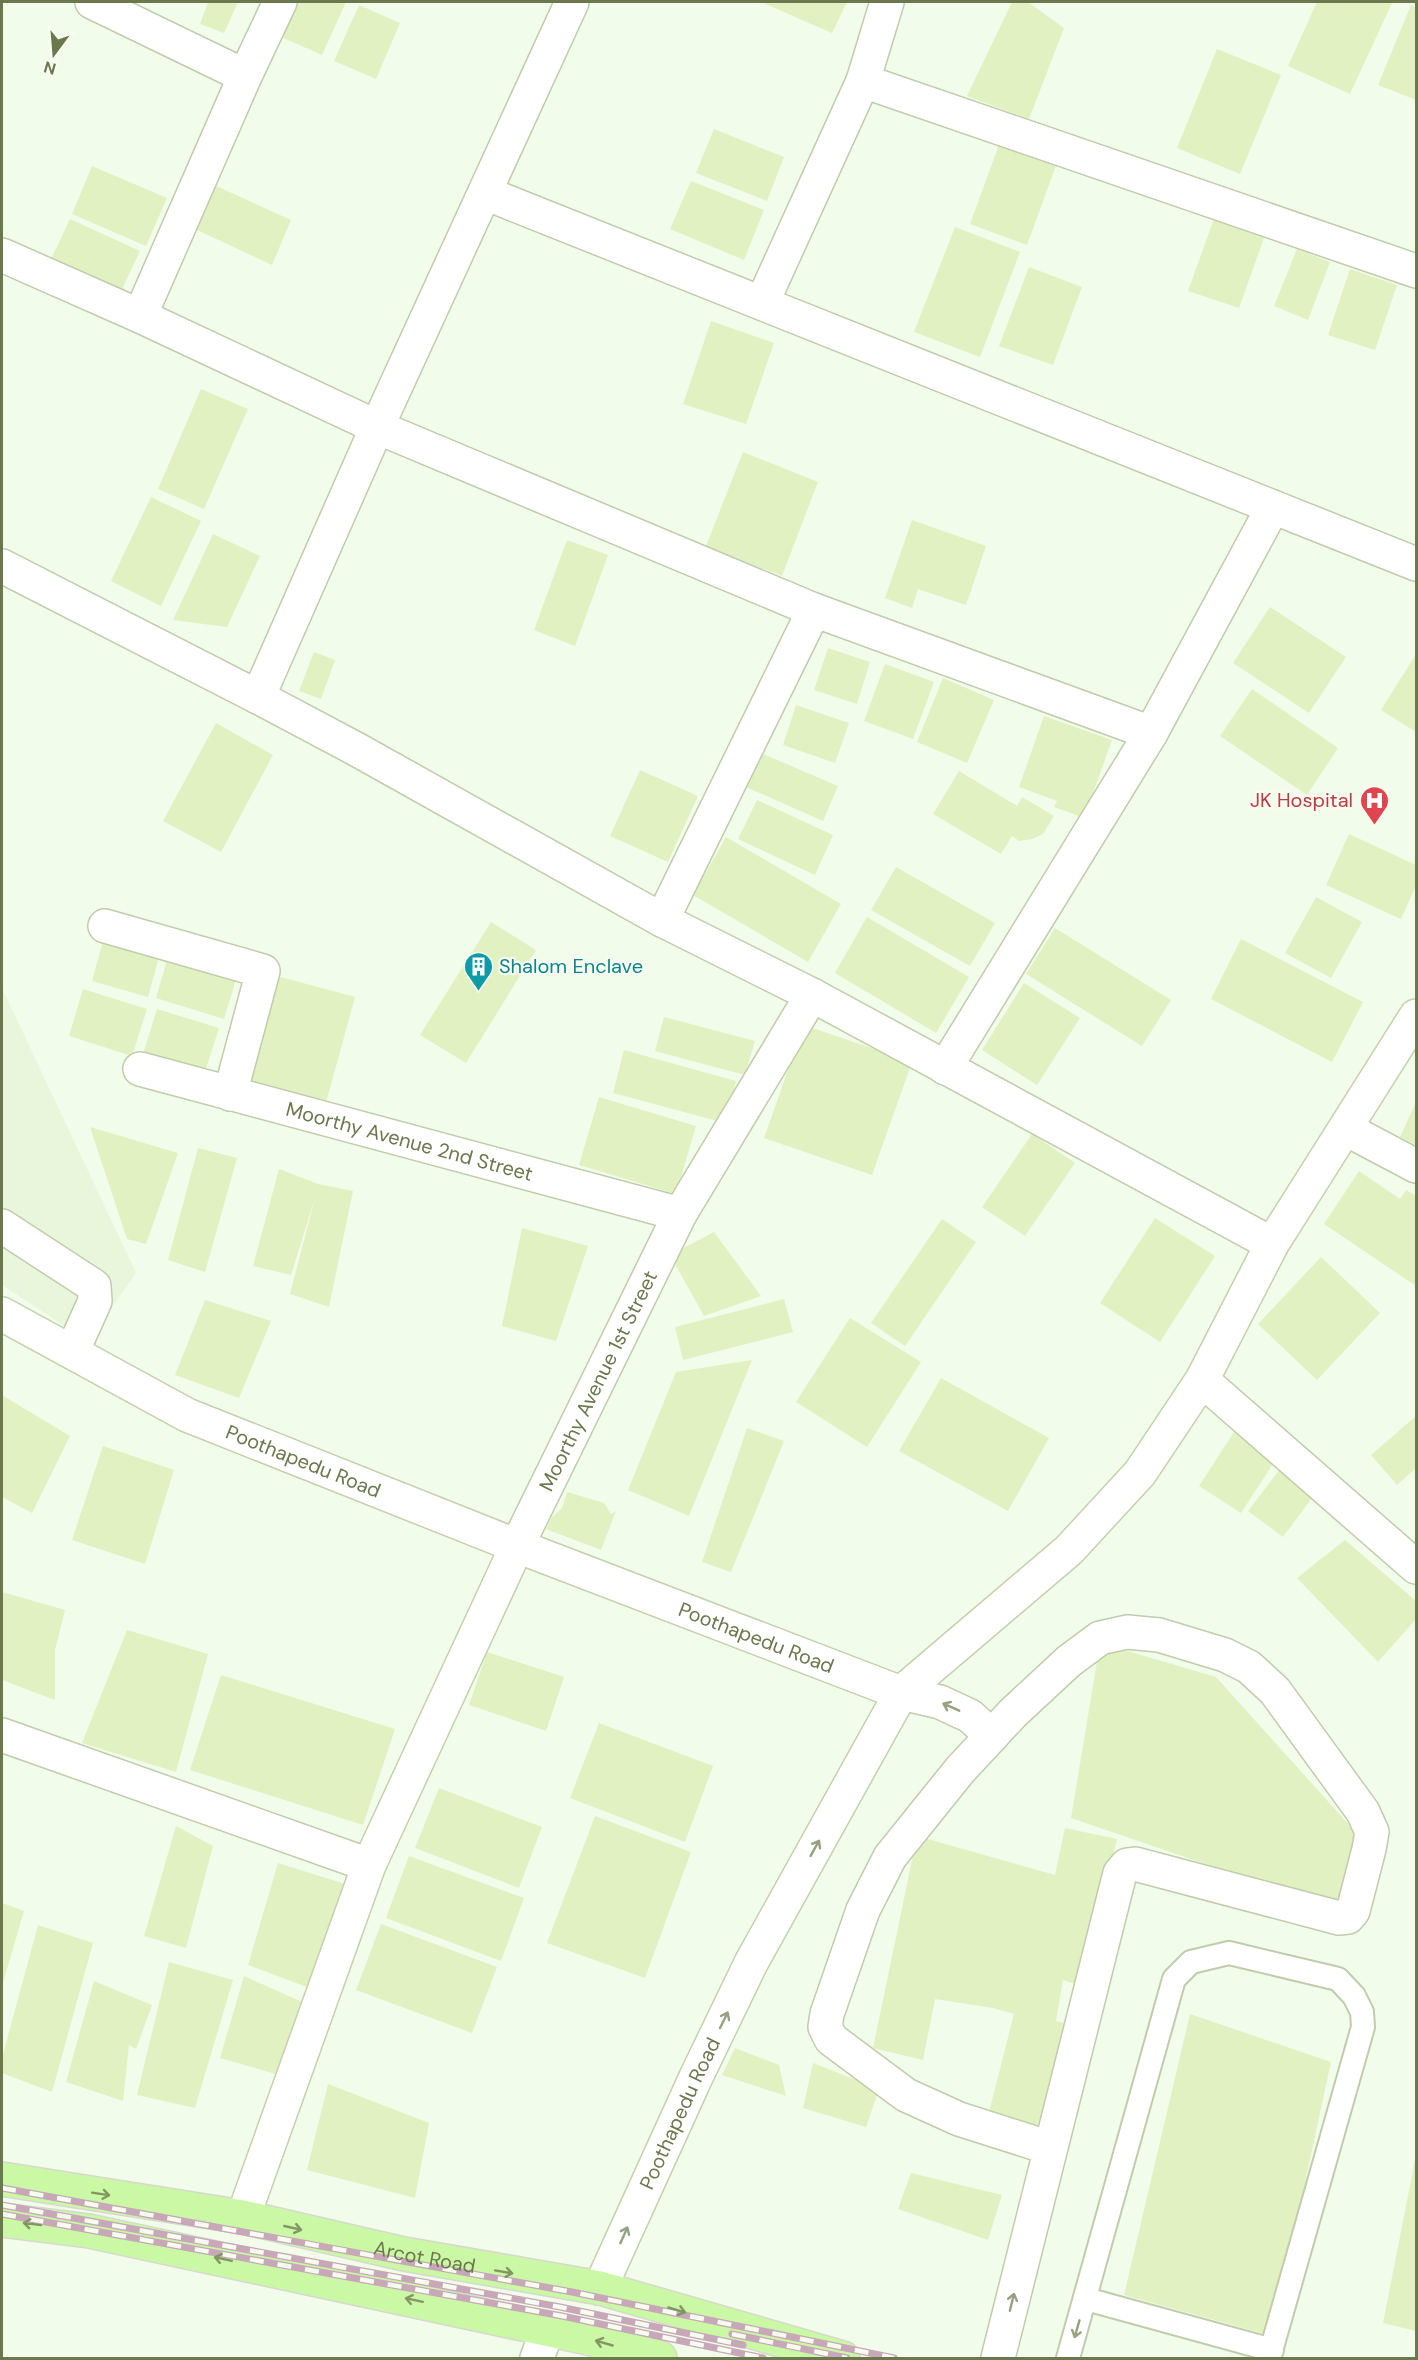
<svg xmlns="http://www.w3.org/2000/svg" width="1418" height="2360" font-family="'DM Sans',sans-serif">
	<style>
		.residential { fill: #e9f6db }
		.building { fill: #e2f1c2 }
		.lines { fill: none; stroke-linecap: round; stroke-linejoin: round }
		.lane-casing { stroke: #c1ccad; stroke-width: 26 }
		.street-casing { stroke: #c1ccad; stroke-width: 36 }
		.secondary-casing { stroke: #c5d1ad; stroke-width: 36 }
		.primary-casing { stroke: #d6d9cd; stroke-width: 36 }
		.lane { stroke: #fff; stroke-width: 22 }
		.street { stroke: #fff; stroke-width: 33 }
		.secondary { stroke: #fff; stroke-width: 33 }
		.primary { stroke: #cbf8a5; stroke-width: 33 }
		.rail-casing { stroke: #c7a7b8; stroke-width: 7 }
		.rail { stroke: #f7fef0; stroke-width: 4.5; stroke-dasharray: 14; stroke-linecap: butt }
		.oneway { stroke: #97a082 }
		.oneway2 { stroke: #839763 }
		.labels { text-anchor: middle; stroke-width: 4.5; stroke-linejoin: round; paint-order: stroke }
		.health-label { font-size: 20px; fill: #be3a42; stroke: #f7fef0; text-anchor: end }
		.culture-label { font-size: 20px; fill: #0d838f; stroke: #f7fef0; text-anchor: start }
		.street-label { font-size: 20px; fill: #6b774d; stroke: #f7fef0 }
	</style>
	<rect width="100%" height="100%" fill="#f2fcea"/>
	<path class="residential" d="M2 988 136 1273 88 1341 2 1285Z"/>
	<path class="building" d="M208 2H238L224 33 200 24Z
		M296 2H346L322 55 281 37Z
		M761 2H847L832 33Z
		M1012 2H1028L1064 28 1029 119 967 96Z
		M1317 2 1392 3 1350 94 1288 66Z
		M359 5 400 23 376 79 334 61Z
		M1411 5 1416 8V100L1378 85Z
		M1217 49 1281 75 1240 174 1177 148Z
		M714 129 784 157 767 201 696 173Z
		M1004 131 1061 152 1027 245 970 224Z
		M92 166 167 198 146 246 72 214Z
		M691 181 764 210 744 260 670 229Z
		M212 184 291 220 272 265 193 228Z
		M1215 216 1265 235 1239 308 1188 291Z
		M70 219 140 251 117 300 47 268Z
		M955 227 1020 252 980 357 914 332Z
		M1297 249 1330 262 1308 320 1274 306Z
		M1029 267 1082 287 1053 365 999 346Z
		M1350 269 1397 285 1375 350 1328 335Z
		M711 321 774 343 746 424 683 404Z
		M201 389 248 409 204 509 158 489Z
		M743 452 818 482 782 576 706 546Z
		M151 497 201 521 161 606 111 581Z
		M912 520 986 546 966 605 918 589 912 608 885 598Z
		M213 534 260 556 227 627 173 620Z
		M567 540 608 555 575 646 534 630Z
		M1270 607 1346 657 1309 713 1233 663Z
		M828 648 870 662 857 704 814 690Z
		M314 652 335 660 321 699 299 691Z
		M1416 654V732L1381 710Z
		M885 664 934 682 913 739 864 721Z
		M943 678 994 700 967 763 917 742Z
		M1252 689 1338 748 1307 795 1220 736Z
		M796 705 849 723 835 763 783 745Z
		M1044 716 1112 740 1084 818 1054 807 1057 801 1019 787Z
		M216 723 273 755 221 852 163 821Z
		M761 753 838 786 823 821 746 787Z
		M640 770 698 796 668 862 610 836Z
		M959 771 1017 806 1022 797 1054 816 1043 834 1032 839 1019 841 1012 836 1001 854 933 814Z
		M757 800 833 835 815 875 738 839Z
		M1349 834 1416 865V885L1401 919 1326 885Z
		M726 837 841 904 808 962 693 895Z
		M896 867 995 923 970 966 871 910Z
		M1316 897 1362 922 1331 978 1285 953Z
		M867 917 969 977 936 1033 835 973Z
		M491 922 536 950 466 1063 420 1035Z
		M1055 928 1171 1000 1142 1046 1026 974Z
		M105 934 161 950 148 997 92 981Z
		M1241 939 1363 1002 1332 1062 1211 999Z
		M169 953 238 973 224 1019 156 998Z
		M273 975 355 997 326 1103 244 1080Z
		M1024 983 1080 1018 1037 1085 982 1050Z
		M83 989 147 1009 132 1056 69 1036Z
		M157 1009 219 1028 204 1075 142 1057Z
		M664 1017 755 1041 745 1075 655 1051Z
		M804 1025 912 1062 872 1175 764 1138Z
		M624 1050 736 1081 725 1123 613 1093Z
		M599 1097 696 1126 676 1194 579 1165Z
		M1416 1102V1145L1400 1137Z
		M90 1127 178 1153 146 1244 127 1239Z
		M1032 1134 1075 1163 1025 1236 982 1207Z
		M198 1148 237 1158 205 1272 168 1260Z
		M279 1169 318 1184 353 1191 329 1307 290 1294 315 1198 291 1275 253 1266Z
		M1359 1171 1400 1199 1406 1190 1416 1196V1286L1324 1224Z
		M1155 1218 1215 1256 1160 1342 1100 1303Z
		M942 1219 976 1242 905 1346 871 1323Z
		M522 1228 588 1246 556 1341 502 1326Z
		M714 1232 761 1296 704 1316 670 1255Z
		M1321 1257 1380 1313 1317 1380 1258 1324Z
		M784 1299 793 1332 683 1360 675 1327Z
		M205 1300 271 1321 239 1398 175 1375Z
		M850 1318 921 1362 867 1447 796 1402Z
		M752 1360 689 1516 628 1490 676 1372Z
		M941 1378 1049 1438 1008 1511 899 1451Z
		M2 1395 70 1436 32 1513 2 1497Z
		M1416 1416V1468L1397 1485 1371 1455Z
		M747 1428 784 1441 731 1572 702 1562Z
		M1236 1429 1278 1456 1241 1513 1199 1486Z
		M103 1446 174 1470 145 1564 72 1540Z
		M1281 1468 1315 1494 1283 1537 1248 1511Z
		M567 1492 604 1503 611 1514 616 1511 601 1550 546 1529 552 1517 562 1508Z
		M1345 1540 1416 1601V1619L1378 1662 1297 1578Z
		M2 1592 65 1610 55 1650V1700L2 1680Z
		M127 1630 208 1654 176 1772 82 1743Z
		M1100 1643 1216 1677 1361 1838 1343 1911 1071 1818Z
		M487 1652 564 1677 546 1731 469 1705Z
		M221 1675 395 1729 363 1825 190 1770Z
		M599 1723 713 1766 685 1842 570 1798Z
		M439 1788 542 1827 519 1888 415 1848Z
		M595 1816 691 1852 645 1978 547 1943Z
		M176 1826 213 1846 186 1948 144 1936Z
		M1065 1828 1117 1839 1082 1986 1063 1980 1056 2021 1069 2024 1044 2126 988 2116 1014 2014 993 2008 935 1999 923 2060 873 2048 917 1836 1055 1875Z
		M409 1856 524 1898 501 1961 386 1918Z
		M278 1863 345 1884 315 1990 248 1965Z
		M2 1903 24 1911 2 1986Z
		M381 1924 497 1967 472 2033 356 1990Z
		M38 1925 93 1943 52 2092 2 2073V2058Z
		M169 1962 233 1980 195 2108 137 2095Z
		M244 1976 309 2005 286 2077 220 2058Z
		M94 1981 152 2005 136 2049 129 2045 123 2101 66 2082Z
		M1190 2014 1331 2062 1272 2336 1124 2295Z
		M735 2048 779 2065 786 2096 722 2075Z
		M813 2063 879 2089 866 2127 803 2108Z
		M328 2084 429 2123 415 2198 307 2170Z
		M1415 2160H1416V2331L1383 2323Z
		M911 2173 1002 2195 988 2240 898 2209Z"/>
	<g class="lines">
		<defs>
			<path id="lane" d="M1086 2299 1272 2350
				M1068 2358 1174 1979 1191 1962 1229 1953 1338 1979 1354 1996 1362 2012 1363 2027 1269 2358"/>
			<g id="street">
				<path d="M92 2 245 76"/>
				<path d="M887 2 863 81 1416 271"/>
				<path d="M485 193 1416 564"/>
				<path d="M2 255 140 316 377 427 814 610 1151 733"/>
				<path d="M762 303 863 81"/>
				<path d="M140 316 245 76 280 2"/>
				<path d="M2 566 258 697 356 749 662 920 812 995 1272 1244"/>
				<path d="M258 697 377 427 572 2"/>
				<path d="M662 920 814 610"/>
				<path d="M105 926 263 971 230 1094"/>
				<path d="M945 1068 1151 733 1273 507"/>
				<path id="s1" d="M140 1069 680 1214"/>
				<path d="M1346 1129 1416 1166"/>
				<path d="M2 1226 94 1286 95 1301 72 1352"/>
				<path d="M1202 1380 1416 1567"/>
				<path id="s2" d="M517 1546 680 1214 812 995"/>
				<path d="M901 1693 940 1702 970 1716 992 1736"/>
				<path d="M2 1735 369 1865"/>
				<path d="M537 2358 548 2329"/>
				<path d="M998 2358 1120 1873 1127 1865 1135 1864 1339 1918 1348 1917 1353 1911 1369 1849 1372 1832 1363 1812 1275 1691 1249 1667 1225 1655 1159 1635 1127 1632 1100 1638 1069 1661 1013 1713 960 1770 890 1857 863 1910 827 2014 825 2027 831 2039 906 2095 959 2119 1050 2148"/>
			</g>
			<g id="secondary">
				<path id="s3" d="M2 1314 187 1415 517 1546 901 1693"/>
				<path d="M243 2217 369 1865 517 1546"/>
				<path id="s4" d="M600 2288 696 2077 751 1963 901 1693 1069 1550 1140 1473 1202 1380 1272 1244 1416 1016"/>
			</g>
			<g id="primary">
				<path id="s5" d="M2 2179 243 2217 404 2254 600 2288 843 2358"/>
				<path d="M2 2220 89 2231 588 2338 660 2358"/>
			</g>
		</defs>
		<use href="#lane" class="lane-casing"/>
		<use href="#street" class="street-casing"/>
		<use href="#secondary" class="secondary-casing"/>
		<use href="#primary" class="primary-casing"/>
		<use href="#lane" class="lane"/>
		<use href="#street" class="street"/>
		<use href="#secondary" class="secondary"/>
		<use href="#primary" class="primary"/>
		<defs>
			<path id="rail" d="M2 2188 572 2292 894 2358
				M2 2205 560 2307 743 2345
				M2 2214 562 2316 763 2358
				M732 2334 847 2358"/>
		</defs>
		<use href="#rail" class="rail-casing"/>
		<use href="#rail" class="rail"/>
	</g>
	<defs><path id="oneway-shaft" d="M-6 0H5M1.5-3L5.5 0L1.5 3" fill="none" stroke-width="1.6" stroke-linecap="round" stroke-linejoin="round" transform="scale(1.5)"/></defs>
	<g class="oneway">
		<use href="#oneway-shaft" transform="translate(951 1707) rotate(-156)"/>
		<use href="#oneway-shaft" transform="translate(815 1848) rotate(-61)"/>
		<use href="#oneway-shaft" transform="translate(724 2020) rotate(-64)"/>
		<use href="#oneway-shaft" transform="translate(624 2235) rotate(-66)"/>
		<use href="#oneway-shaft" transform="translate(1012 2302) rotate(-76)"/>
		<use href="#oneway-shaft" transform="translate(1077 2329) rotate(106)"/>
	</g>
	<g class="oneway2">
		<use href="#oneway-shaft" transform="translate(101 2194) rotate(9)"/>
		<use href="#oneway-shaft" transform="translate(32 2224) rotate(-173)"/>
		<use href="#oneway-shaft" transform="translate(293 2228) rotate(13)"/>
		<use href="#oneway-shaft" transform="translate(223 2259) rotate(-168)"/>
		<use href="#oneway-shaft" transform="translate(504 2272) rotate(10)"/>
		<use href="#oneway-shaft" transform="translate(414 2300) rotate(-168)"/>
		<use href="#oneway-shaft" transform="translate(677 2310) rotate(16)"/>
		<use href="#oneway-shaft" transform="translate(604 2343) rotate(-164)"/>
	</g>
	<defs>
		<symbol id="hospital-pin" viewBox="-11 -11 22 30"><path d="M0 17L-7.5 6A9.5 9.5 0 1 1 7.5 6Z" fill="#e0444e" stroke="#f7fef0"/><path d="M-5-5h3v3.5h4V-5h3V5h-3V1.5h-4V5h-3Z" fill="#fff"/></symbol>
		<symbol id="building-pin" viewBox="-11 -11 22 30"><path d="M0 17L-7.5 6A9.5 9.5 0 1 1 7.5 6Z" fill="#0f9aa8" stroke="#f7fef0"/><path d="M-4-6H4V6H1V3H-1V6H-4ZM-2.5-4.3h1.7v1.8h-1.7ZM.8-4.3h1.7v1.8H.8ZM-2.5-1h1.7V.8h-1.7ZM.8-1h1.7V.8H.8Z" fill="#fff"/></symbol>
	</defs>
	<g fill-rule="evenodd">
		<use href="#hospital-pin" x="1358" y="784" width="33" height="45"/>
		<use href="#building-pin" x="462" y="950" width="33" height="45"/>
	</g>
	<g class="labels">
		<g class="health-label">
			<text x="1353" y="807">JK Hospital</text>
		</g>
		<g class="culture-label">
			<text x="499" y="973">Shalom Enclave</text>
		</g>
		<g class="street-label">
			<text dy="7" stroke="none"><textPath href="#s1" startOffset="279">Moorthy Avenue 2nd Street</textPath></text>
			<text dy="7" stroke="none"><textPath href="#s2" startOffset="184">Moorthy Avenue 1st Street</textPath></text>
			<text dy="7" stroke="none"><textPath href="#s3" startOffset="336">Poothapedu Road</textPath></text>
			<text dy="7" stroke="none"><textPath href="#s3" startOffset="822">Poothapedu Road</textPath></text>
			<text dy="7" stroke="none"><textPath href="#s4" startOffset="192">Poothapedu Road</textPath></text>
			<text dy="7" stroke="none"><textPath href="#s5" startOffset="430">Arcot Road</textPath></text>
		</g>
	</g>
	<rect width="1418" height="2360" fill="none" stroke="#6b774d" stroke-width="6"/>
	<g transform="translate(54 54) rotate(196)" stroke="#f7fef0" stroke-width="4.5" paint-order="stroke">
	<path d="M0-4.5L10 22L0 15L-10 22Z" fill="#6b774d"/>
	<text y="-9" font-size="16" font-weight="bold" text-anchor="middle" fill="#6b774d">N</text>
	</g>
</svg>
